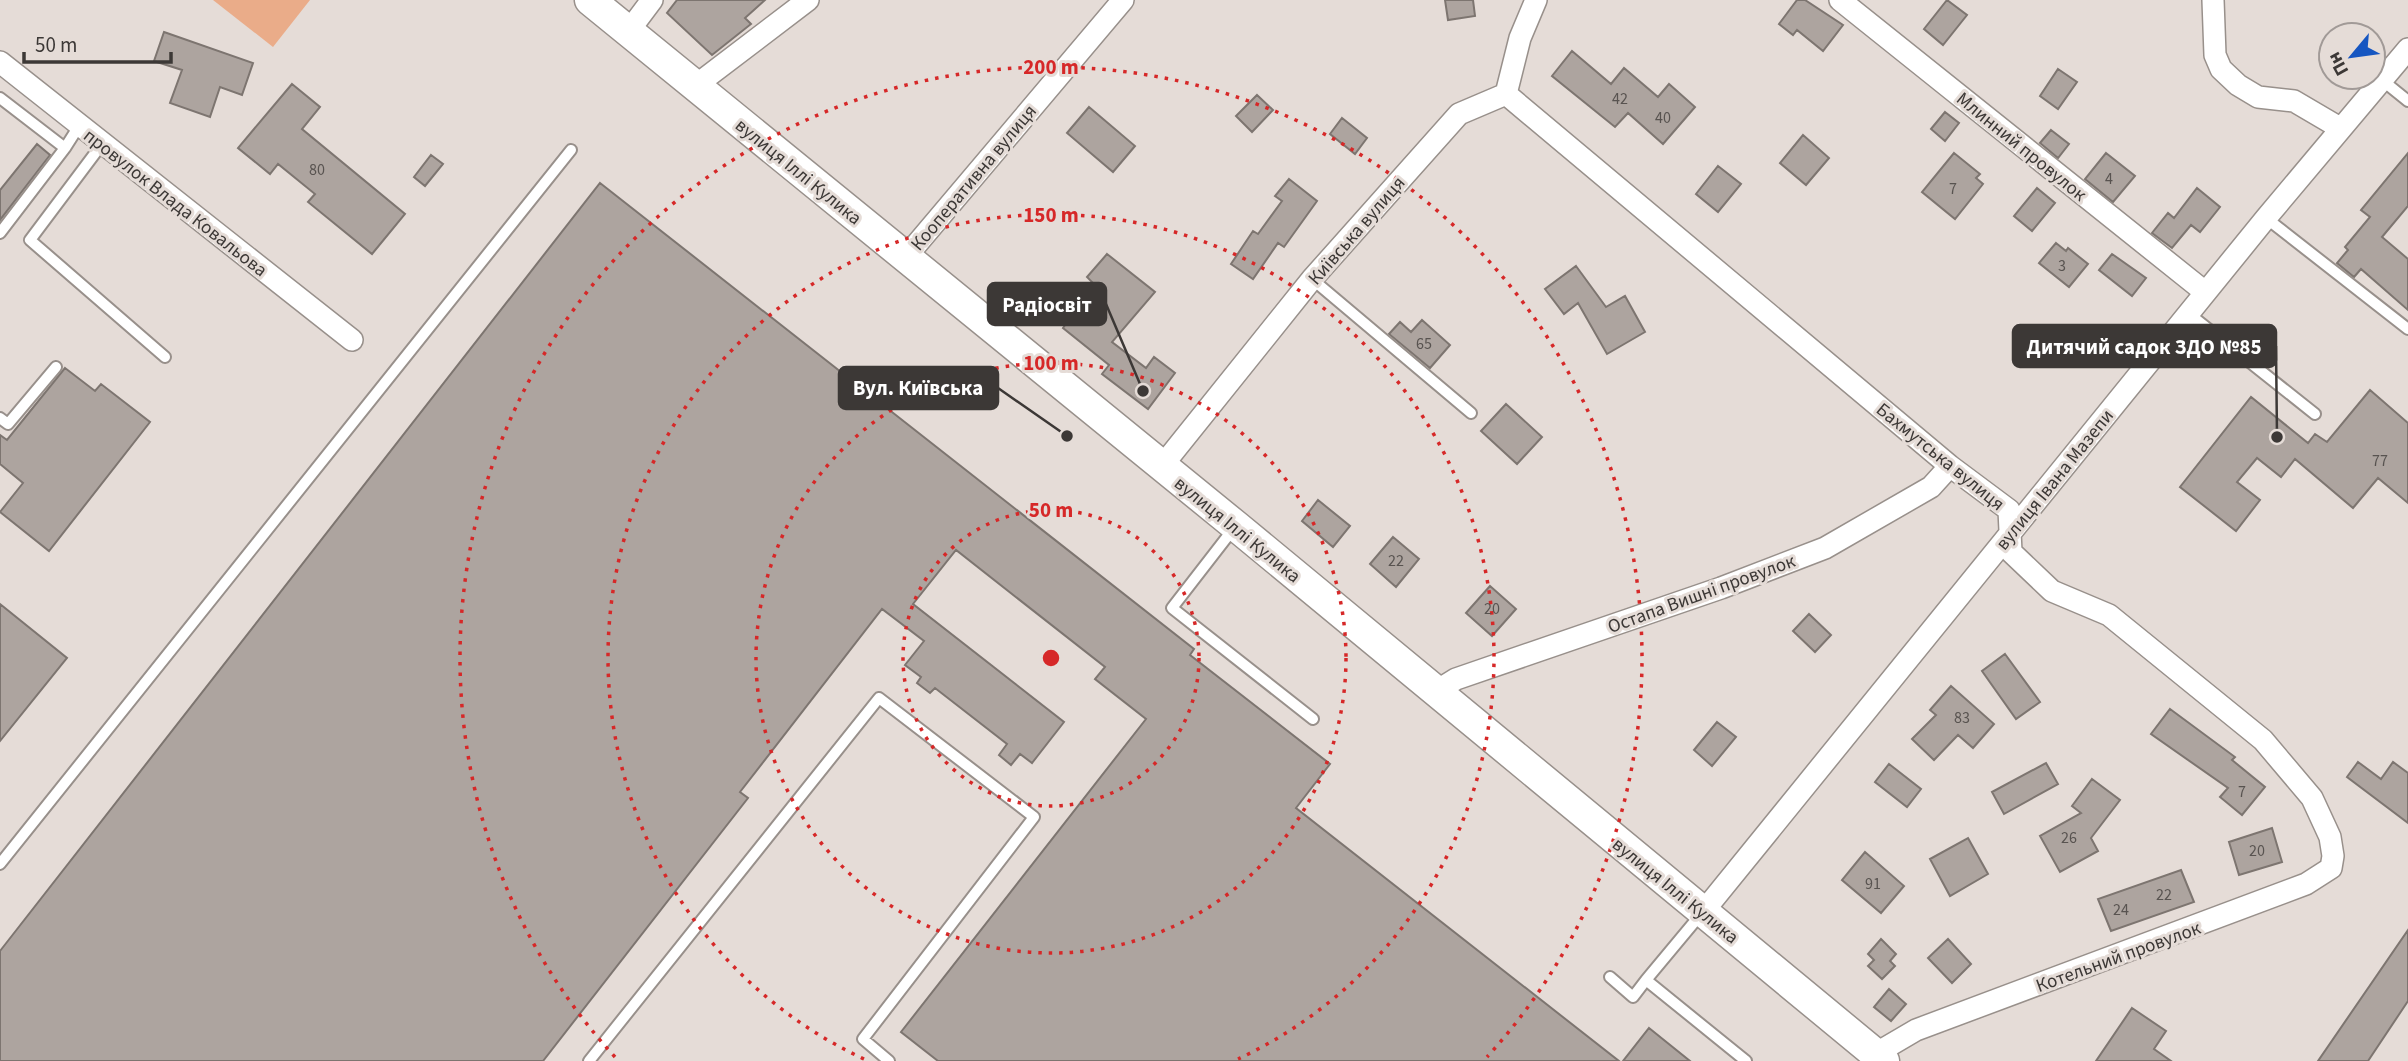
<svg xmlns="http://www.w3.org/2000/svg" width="2408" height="1061" font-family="'Source Sans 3',sans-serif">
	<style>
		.green { fill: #eaac89 }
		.building { fill: #ada49f; stroke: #7d7570; stroke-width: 2 }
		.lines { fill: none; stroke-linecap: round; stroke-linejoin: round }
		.lane-casing { stroke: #98908b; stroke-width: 14 }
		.street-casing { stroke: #98908b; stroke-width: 24 }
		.secondary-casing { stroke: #98908b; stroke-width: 33 }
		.lane { stroke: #fff; stroke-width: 10 }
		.street { stroke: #fff; stroke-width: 21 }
		.secondary { stroke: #fff; stroke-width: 30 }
		.ring { fill: none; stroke: #d62828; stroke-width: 3.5; stroke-dasharray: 3.5 7 }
		.labels { text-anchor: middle; stroke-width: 6; stroke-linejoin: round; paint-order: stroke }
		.number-label { font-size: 16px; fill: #585350 }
		.street-label { font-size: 19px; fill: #3c3836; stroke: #e5dcd7 }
		.centre { fill: #d62828; stroke: #e5dcd7; stroke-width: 3.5 }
		.ring-label { font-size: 21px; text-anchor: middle; font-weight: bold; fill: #d62828; stroke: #e5dcd7; stroke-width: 6; stroke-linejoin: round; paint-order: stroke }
		.leader { fill: none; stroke: #3c3836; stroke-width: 2.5 }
		.callout-dot { fill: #3c3836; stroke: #e5dcd7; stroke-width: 2.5 }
		.callout { fill: #3c3836; stroke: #3c3836; stroke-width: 2.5 }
		.callout-label { font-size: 21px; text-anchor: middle; font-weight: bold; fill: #fff }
	</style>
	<rect width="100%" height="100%" fill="#e5dcd7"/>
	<path class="green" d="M213 0H310L273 47Z"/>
	<path class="building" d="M677 0H765L745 18 751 24 712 55 667 13Z
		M1445 0H1473L1475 16 1448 20Z
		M1797 0H1805L1843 25 1823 51 1797 30 1793 35 1779 24Z
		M1947 0 1967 15 1943 45 1924 29Z
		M164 32 253 63 242 95 220 87 210 117 170 103 182 70 154 61Z
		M1572 51 1611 84 1624 68 1658 97 1669 84 1695 107 1663 144 1628 113 1615 127 1552 76Z
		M2058 69 2077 82 2058 109 2040 96Z
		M292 84 320 107 302 129 405 214 372 254 308 202 315 194 278 164 270 174 238 148Z
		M1257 95 1273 110 1252 132 1236 116Z
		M1089 107 1135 146 1113 172 1067 133Z
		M1945 112 1959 123 1945 141 1931 129Z
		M1342 118 1367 138 1355 154 1330 134Z
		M2051 130 2069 144 2058 158 2040 143Z
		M1803 135 1829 158 1806 185 1780 163Z
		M37 144 50 155 0 220V190Z
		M1954 153 1980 174 1976 178 1983 184 1955 219 1922 192Z
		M2106 153 2135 176 2113 202 2085 179Z
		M2408 153V206L2382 237 2408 259V310L2361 269 2354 277 2337 263 2348 250 2345 247 2370 217 2361 210Z
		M431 155 443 164 425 186 414 177Z
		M1718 166 1741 184 1718 212 1696 194Z
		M1289 179 1317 201 1284 247 1278 243 1253 279 1231 264 1253 231 1258 234 1282 201 1275 196Z
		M600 183 1194 649 1190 655 1330 764 1296 808 1619 1061H938L901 1032 1146 719 1095 679 1105 667 956 550 913 604 1064 722 1032 763 1020 754 1011 765 999 755 1007 744 935 688 930 693 917 683 921 677 905 665 924 641 882 609 740 792 748 798 543 1061H0V951Z
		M2037 188 2055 203 2032 231 2014 216Z
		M2197 188 2220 207 2200 232 2191 225 2172 248 2152 233 2168 213 2174 218Z
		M2056 243 2066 251 2068 248 2088 264 2069 287 2039 263Z
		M1107 254 1155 292 1112 342 1146 368 1154 357 1175 373 1148 409 1102 374 1109 365 1063 328 1094 284 1087 277Z
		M2112 254 2146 278 2132 296 2099 270Z
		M1576 266 1606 307 1625 296 1645 332 1607 354 1578 303 1564 314 1545 289Z
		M1422 320 1450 345 1430 368 1389 334 1400 322 1411 332Z
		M65 368 95 391 101 384 150 422 49 551 0 512 23 483 0 464V435L7 440Z
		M2370 390 2408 423V503L2378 478 2353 508 2295 459 2281 477 2257 458 2237 482 2260 500 2236 531 2180 487 2251 397 2308 443 2315 434 2327 442Z
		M1506 404 1542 437 1517 464 1481 431Z
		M1318 500 1350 526 1333 547 1302 521Z
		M1393 537 1419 559 1396 587 1370 564Z
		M1490 586 1516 609 1492 636 1466 613Z
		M0 604 67 658 0 741Z
		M1809 614 1831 635 1815 652 1793 631Z
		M2005 654 2040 702 2016 719 1982 671Z
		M1951 686 1994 724 1973 748 1958 735 1934 760 1912 739 1936 715 1930 710Z
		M2170 709 2235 757 2232 760 2265 787 2242 815 2220 797 2228 788 2151 734Z
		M1717 722 1736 737 1712 766 1694 750Z
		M2358 762 2381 779 2393 762 2408 773V823L2347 777Z
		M2046 763 2058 784 2004 814 1992 792Z
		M1889 764 1921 789 1907 807 1875 782Z
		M2092 779 2120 800 2091 838 2098 851 2060 872 2040 836 2081 813 2072 806Z
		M2272 828 2282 862 2239 875 2229 842Z
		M1968 838 1988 874 1950 896 1930 859Z
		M1865 852 1904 886 1881 913 1842 880Z
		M2181 870 2194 902 2111 931 2098 899Z
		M2408 930V1001L2368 1061H2318Z
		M1881 939 1896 954 1890 961 1895 966 1882 979 1868 966 1874 960 1868 954Z
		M1948 939 1971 964 1952 983 1928 958Z
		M1889 989 1906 1004 1891 1021 1874 1007Z
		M2132 1008 2166 1031 2154 1049 2171 1061H2096Z
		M1649 1028 1690 1061H1623Z"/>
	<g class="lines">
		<defs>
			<path id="lane" d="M2382 80 2408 101
				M0 98 65 148 79 126
				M102 144 30 240 165 357
				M2266 218 2408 329
				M0 233 65 148
				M1312 279 1471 413
				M2188 313 2315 414
				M0 418 8 424 56 367
				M1234 528 1172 608 1313 719
				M0 864 571 150
				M1701 914 1646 980 1746 1061
				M1610 977 1633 997 1646 980
				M589 1061 879 698 1034 817 863 1039 889 1061"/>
			<path id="street" d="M1840 0 2205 292
				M2213 0 2215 55 2221 69 2238 85 2258 97 2294 101 2340 128
				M628 32 652 0
				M0 62 352 340
				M695 86 808 0
				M1506 94 1950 466 2009 510 2011 552 2052 591 2109 615 2263 740 2312 798 2330 837 2333 856 2331 868 2306 884 1916 1030 1875 1054
				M905 258 1123 0
				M1162 466 1312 279 1459 114 1506 94 1520 38 1536 0
				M1435 692 1456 679 1721 588 1825 548 1931 487 1950 466
				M1703 912 2266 218 2408 49"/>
			<path id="secondary" d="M590 0 1236 526 1884 1061"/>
		</defs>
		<use href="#lane" class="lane-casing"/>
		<use href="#street" class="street-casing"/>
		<use href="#secondary" class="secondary-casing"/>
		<use href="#lane" class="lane"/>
		<use href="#street" class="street"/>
		<use href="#secondary" class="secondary"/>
	</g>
	<g class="ring">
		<circle cx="1051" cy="658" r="148"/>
		<circle cx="1051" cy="658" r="295"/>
		<path d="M864 1059A443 443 0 1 1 1238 1059"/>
		<path d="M615 1057A591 591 0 1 1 1487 1057"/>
	</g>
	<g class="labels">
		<g class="number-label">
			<text x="1620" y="104">42</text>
			<text x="1663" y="123">40</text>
			<text x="317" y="175">80</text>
			<text x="2109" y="184">4</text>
			<text x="1953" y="194">7</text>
			<text x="2062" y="271">3</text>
			<text x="1424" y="349">65</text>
			<text x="2380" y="466">77</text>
			<text x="1396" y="566">22</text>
			<text x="1492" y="614">20</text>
			<text x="1962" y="723">83</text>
			<text x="2242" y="797">7</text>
			<text x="2069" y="843">26</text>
			<text x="2257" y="856">20</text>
			<text x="1873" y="889">91</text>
			<text x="2164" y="900">22</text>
			<text x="2121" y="915">24</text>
		</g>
		<g class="street-label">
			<text transform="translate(2022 146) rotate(39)" y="7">Млинний провулок</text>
			<text transform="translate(799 171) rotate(39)" y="7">вулиця Іллі Кулика</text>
			<text transform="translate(973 177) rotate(-50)" y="7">Кооперативна вулиця</text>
			<text transform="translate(176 202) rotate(38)" y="7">провулок Влада Ковальова</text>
			<text transform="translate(1356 230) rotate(-49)" y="7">Київська вулиця</text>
			<text transform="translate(1941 456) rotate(39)" y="7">Бахмутська вулиця</text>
			<text transform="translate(2054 479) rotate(-51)" y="7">вулиця Івана Мазепи</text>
			<text transform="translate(1238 529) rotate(39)" y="7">вулиця Іллі Кулика</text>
			<text transform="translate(1701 593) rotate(-20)" y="7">Остапа Вишні провулок</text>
			<text transform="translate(1676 890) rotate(39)" y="7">вулиця Іллі Кулика</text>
			<text transform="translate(2118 956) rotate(-20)" y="7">Котельний провулок</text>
		</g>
	</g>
	<circle cx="1051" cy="658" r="10" class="centre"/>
	<g class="ring-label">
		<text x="1051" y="74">200 m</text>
		<text x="1051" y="222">150 m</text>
		<text x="1051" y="370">100 m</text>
		<text x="1051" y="517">50 m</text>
	</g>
	<path class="leader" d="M1143 391L1106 304M2277 437L2276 346M1067 436L998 388"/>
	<g class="callout-dot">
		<circle cx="1143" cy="391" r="7"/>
		<circle cx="2277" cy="437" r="7"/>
		<circle cx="1067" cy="436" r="7"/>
	</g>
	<g class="callout">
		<rect x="988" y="283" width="118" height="42" rx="7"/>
		<rect x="2013" y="325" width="263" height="42" rx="7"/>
		<rect x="839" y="367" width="159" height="42" rx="7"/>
	</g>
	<g class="callout-label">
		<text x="1047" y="312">Радіосвіт</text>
		<text x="2144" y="354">Дитячий садок ЗДО №85</text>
		<text x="918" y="395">Вул. Київська</text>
	</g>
	<g transform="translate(2352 56) rotate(241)"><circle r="33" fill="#e5dcd7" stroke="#a19a97" stroke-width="2"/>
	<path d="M0-5L12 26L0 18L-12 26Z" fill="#1656c1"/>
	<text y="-10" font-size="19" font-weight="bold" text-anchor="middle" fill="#3c3836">Пн</text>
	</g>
	<path d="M24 52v10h147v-10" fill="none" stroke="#3c3836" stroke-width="3.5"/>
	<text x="35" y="52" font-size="21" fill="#3c3836" stroke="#e5dcd7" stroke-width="5" paint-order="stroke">50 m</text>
</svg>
